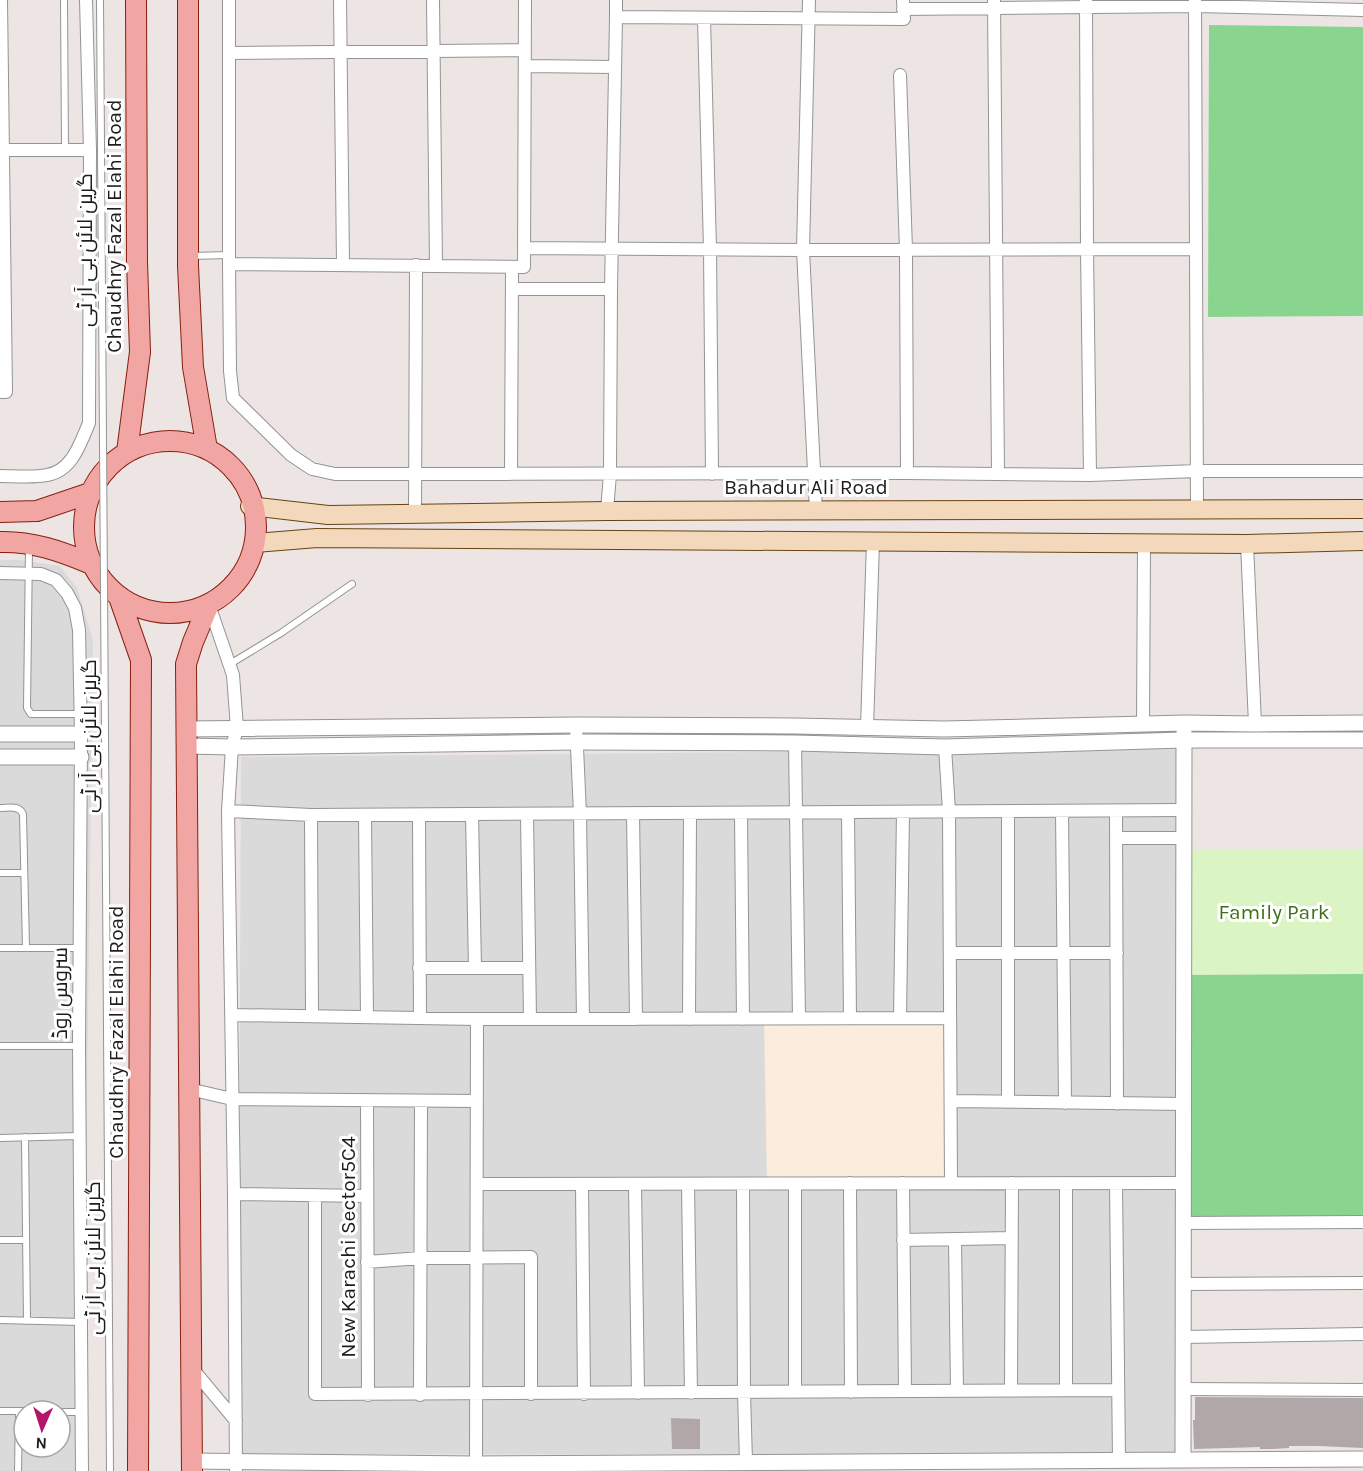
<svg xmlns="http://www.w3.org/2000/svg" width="1363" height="1471" font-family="Karla,Cairo,sans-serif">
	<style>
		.residential { fill: #dbdada; fill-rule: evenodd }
		.education { fill: #fcecde }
		.park { fill: #daf4c4 }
		.pitch { fill: #89d58f }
		.building { fill: #b2a7a8 }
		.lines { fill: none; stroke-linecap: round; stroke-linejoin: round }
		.service-casing { stroke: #949494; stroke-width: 8 }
		.minor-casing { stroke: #949494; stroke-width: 14 }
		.tertiary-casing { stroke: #949494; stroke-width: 17 }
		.secondary-casing { stroke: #69430f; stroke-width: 20 }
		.primary-casing { stroke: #871f0e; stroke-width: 22 }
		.service { stroke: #fff; stroke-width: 6 }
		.minor { stroke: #fff; stroke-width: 12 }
		.tertiary { stroke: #fff; stroke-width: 15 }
		.secondary { stroke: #f3d8bc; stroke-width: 18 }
		.primary { stroke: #f2a6a3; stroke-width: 20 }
		.service-bridge-casing { stroke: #949494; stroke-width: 8; stroke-linecap: butt }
		.service-bridge { stroke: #fff; stroke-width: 6 }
		.labels { text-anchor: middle; stroke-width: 6; stroke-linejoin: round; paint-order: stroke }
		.street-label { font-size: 21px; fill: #1d1d1d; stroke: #fff }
		.park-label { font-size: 21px; fill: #3e7016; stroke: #fff }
	</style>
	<rect width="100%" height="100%" fill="#ede5e4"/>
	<path class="residential" d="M0 560H20L60 566 77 588 93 640 82 1471H0ZM24 1411H60V1447H24Z
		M1176 748V1455L238 1454 241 757Z"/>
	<path class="education" d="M950 1018 951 1183 767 1184 764 1019Z"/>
	<path class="park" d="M1184 849H1363V974L1184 975Z"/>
	<path class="pitch" d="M1209 25 1363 27V316L1208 317Z
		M1363 974V1222L1183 1223 1184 975Z"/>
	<path class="building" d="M1195 1397 1363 1398V1448L1319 1446H1289V1448L1273 1449H1260V1447L1194 1449 1193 1420H1195Z
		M671 1418 700 1419V1449H672Z"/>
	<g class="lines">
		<defs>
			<path id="service" d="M64 0 65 150
				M190 256 229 255
				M29 547 27 708 31 714H80
				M230 664 281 633 352 584
				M0 808C9 808 19 805 23 814L26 948
				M0 873H24
				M0 948H80
				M0 1046H79
				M25 1137 27 1321
				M0 1138 79 1136
				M0 1240H26
				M0 1320 81 1322
				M0 1411H24
				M60 1412H82
				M18 1471 19 1411"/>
			<path id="minor" d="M229 0V264L230 371 233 398 291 455 312 469 335 474 907 473 1090 475 1197 471H1363
				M340 0 343 265
				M433 0 436 266
				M616 0V17L904 19 903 0
				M809 0 803 250 816 511
				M994 0 998 474
				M1086 0 1087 249 1090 475
				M1195 0 1197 510
				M903 9 1195 6 1363 10
				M704 18 710 249 712 474
				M229 53 525 50
				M525 66 615 67
				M900 75 906 250 907 473
				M0 150H90
				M525 248 803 250 1196 249
				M229 264 524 267 525 0
				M512 289H611
				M0 392H6L1 0
				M511 474 512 267
				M0 476C13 476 35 478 47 475 72 471 80 444 89 423L90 150 86 0
				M607 511 610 474 611 289 616 17
				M415 514 416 265
				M1247 544 1255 724
				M0 573 41 574 56 580 67 593 75 608 79 630 81 734 79 1046 82 1471
				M209 605 233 675 237 728 232 747 228 811 234 1194 236 1471
				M1143 724 1144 544
				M576 725 580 814 583 1019
				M867 727 873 542
				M795 743 799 1018
				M945 747 949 811 951 1183
				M228 811 311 815 1184 810
				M1008 811V1102
				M1062 811 1065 1103
				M1116 811 1117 1104
				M848 812 850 1018
				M633 813 636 1019
				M741 813 743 1019
				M472 814 475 968
				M527 814 530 1019
				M311 815 312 1016
				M365 815 367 1017
				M419 815 420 1018
				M1117 838H1184
				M950 953H1117
				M419 968H529
				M231 1015 477 1019 950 1018
				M900 1018 903 812
				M689 1019 690 813
				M189 1089 232 1099 477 1101
				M367 1100 368 1395
				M951 1101 1184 1104
				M850 1183 851 1392
				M903 1183 905 1391
				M1116 1183 1119 1460
				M477 1184 1183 1183
				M582 1184 584 1394
				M635 1184 638 1393
				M688 1184 691 1393
				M743 1184 744 1393 746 1462
				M795 1184V1392
				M234 1194 367 1196
				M315 1195V1394L1118 1390
				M1183 1223 1363 1222
				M955 1239 957 1391
				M903 1240 1012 1238
				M367 1262 421 1258 531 1257V1394
				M1183 1284 1363 1283
				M1183 1337 1363 1334
				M191 1367 236 1421
				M1183 1389 1363 1390
				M1066 1390V1183
				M1011 1391 1012 1183
				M420 1395 421 1101
				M476 1464 477 1019"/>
			<path id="tertiary" d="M187 729 576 725 794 726 944 729 1185 723 1255 724 1363 723
				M0 734H81
				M187 746 232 747 577 742 795 743 945 747 1183 740H1363
				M0 757H81
				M1183 1460 1184 732
				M191 1461 476 1464 1363 1459"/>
			<path id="secondary" d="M250 506 328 515 607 511 1363 509
				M255 543 317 538 1247 544 1363 541"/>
			<path id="primary" d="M188 0V266L193 367 207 449
				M84 527a86 86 0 1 1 172 0a86 86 0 1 1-172 0Z
				M127 452 140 352 137 261 136 0
				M0 512 37 511 93 492
				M0 542C32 541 60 551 89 563
				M119 597 141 660 138 1471
				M192 1471 186 664 193 642 209 604"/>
		</defs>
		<use href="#service" class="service-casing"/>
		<use href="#minor" class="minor-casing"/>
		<use href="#tertiary" class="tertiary-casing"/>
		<use href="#secondary" class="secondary-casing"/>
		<use href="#primary" class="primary-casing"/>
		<use href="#service" class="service"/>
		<use href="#minor" class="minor"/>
		<use href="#tertiary" class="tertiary"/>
		<use href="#secondary" class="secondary"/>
		<use href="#primary" class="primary"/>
		<defs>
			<path id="service-bridge" d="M100 0 110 1471"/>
		</defs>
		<use href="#service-bridge" class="service-bridge-casing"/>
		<use href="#service-bridge" class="service-bridge"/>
	</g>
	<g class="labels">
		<g class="street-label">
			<text transform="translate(114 226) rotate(-90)" y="7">Chaudhry Fazal Elahi Road</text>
			<text transform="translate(85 250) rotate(-90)" y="7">گرین لائن بی آر ٹی</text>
			<text x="806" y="494">Bahadur Ali Road</text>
			<text transform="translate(89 736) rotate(-90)" y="7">گرین لائن بی آر ٹی</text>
			<text transform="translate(60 993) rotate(-90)" y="7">سروس روڈ</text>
			<text transform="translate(116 1032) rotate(-90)" y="7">Chaudhry Fazal Elahi Road</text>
			<text transform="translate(348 1247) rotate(-90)" y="7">New Karachi Sector5C4</text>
			<text transform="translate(93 1258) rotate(-90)" y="7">گرین لائن بی آر ٹی</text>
		</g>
		<g class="park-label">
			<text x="1274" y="919">Family Park</text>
		</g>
	</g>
	<g transform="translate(42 1429) rotate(183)"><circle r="28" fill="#ffffff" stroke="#a5a5a5" stroke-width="1.5"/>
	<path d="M0-4.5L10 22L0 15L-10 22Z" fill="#b6136a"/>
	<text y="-9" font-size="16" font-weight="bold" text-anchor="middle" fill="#1d1d1d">N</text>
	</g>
</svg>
